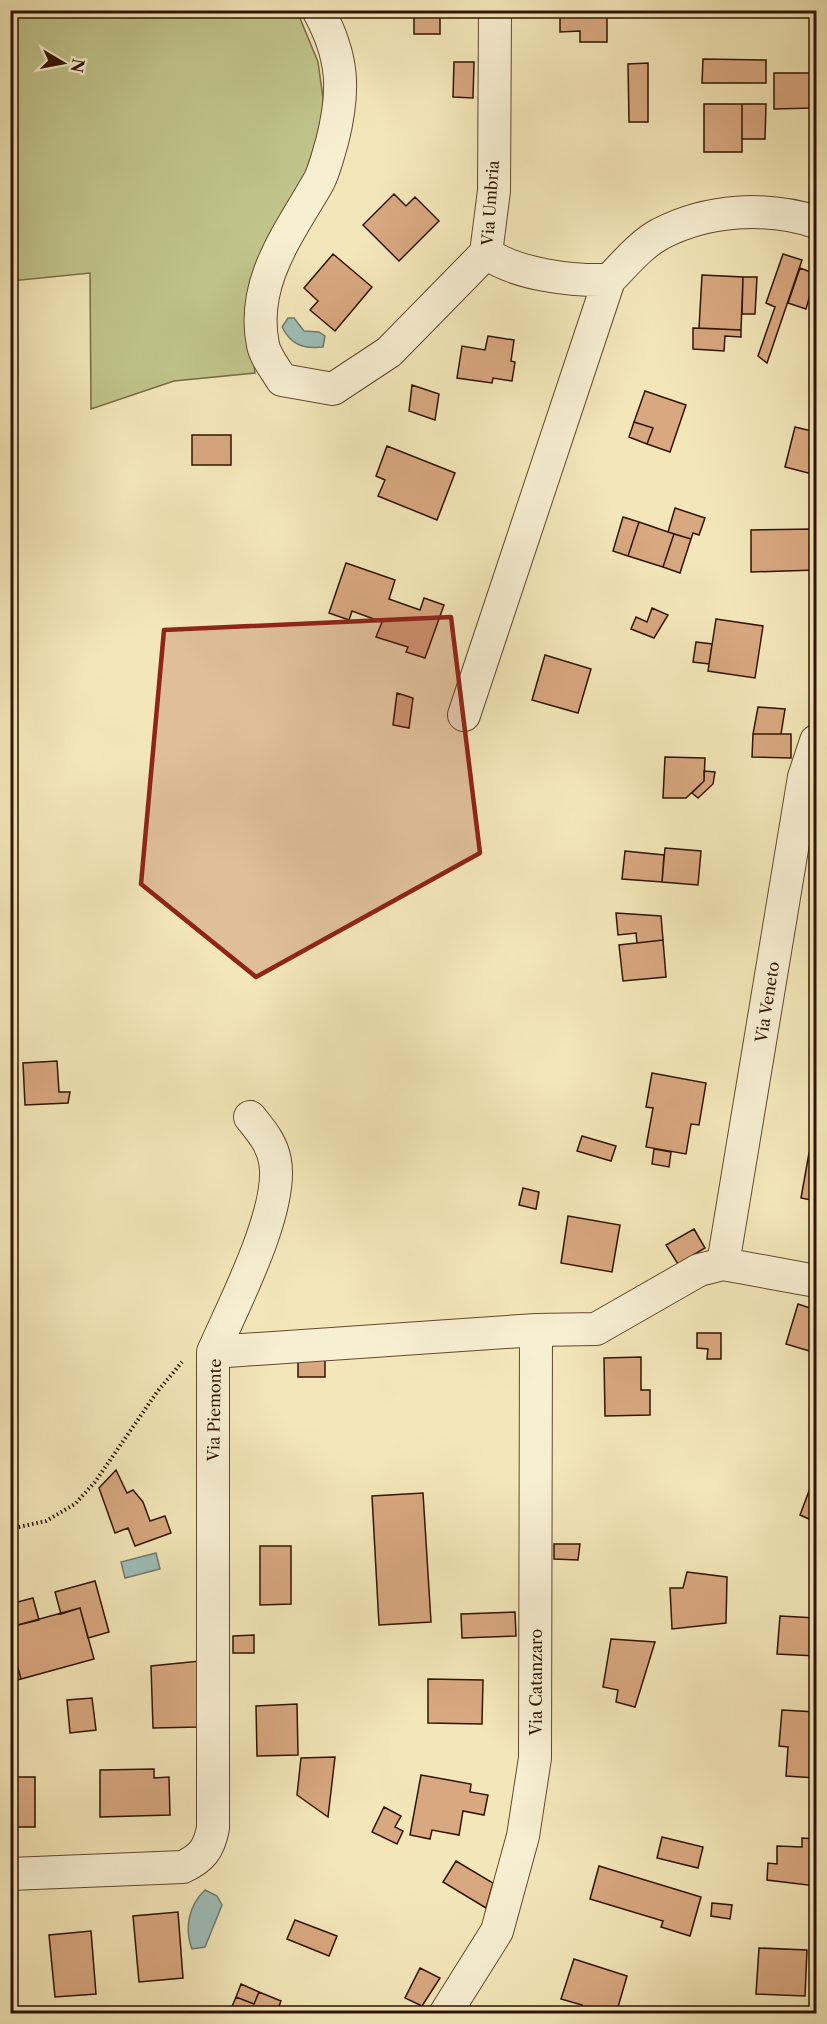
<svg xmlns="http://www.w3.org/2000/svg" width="827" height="2024" font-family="'Libre Caslon Text',serif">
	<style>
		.green { fill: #c0c48b; stroke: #786c46; stroke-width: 1.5 }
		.water { fill: #9ebeb8; stroke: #727a6e; stroke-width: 1.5 }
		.building { fill: #d8a880; stroke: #311400; stroke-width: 1.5 }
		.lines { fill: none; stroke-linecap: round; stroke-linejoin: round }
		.minor-casing { stroke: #62492e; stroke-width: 34 }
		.path { stroke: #311400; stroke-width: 4; stroke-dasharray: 1.5 3; stroke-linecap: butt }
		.minor { stroke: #f7efd2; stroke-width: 32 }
		.marked { fill: #8f2418; fill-opacity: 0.2; stroke: #8f2418; stroke-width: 4.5; stroke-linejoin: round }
		.labels { text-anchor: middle; stroke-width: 4.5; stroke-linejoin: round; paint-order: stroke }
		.street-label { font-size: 16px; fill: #311400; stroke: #f7efd2 }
	</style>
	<rect width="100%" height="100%" fill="#f3e7b9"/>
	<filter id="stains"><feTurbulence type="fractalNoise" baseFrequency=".00333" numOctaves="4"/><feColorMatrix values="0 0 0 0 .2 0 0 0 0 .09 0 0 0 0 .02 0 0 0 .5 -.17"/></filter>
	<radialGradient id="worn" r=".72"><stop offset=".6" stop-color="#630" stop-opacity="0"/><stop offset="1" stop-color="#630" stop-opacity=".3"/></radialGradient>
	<path class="green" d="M10 11H297L318 62 323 98V129L250 330 255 373 174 381 91 409 90 273 11 281Z"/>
	<path class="water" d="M288 318H294L304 331 319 332 325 336 323 347C303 349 291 345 282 327Z
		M156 1553 160 1569 125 1578 121 1562Z
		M205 1890 217 1896 222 1905 205 1947 192 1949C184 1928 189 1905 205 1890Z"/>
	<path class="building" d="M414 10H440V34H414Z
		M560 10H607V42H580V31L560 32Z
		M816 28V52L811 51Z
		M703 59 766 60V83H702Z
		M454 62H474L473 98 453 97Z
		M648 63V122H629L628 64Z
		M774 73H813V108L774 109Z
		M704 104H742V152H704Z
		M742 104H766L765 139H742Z
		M394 194 406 206 415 197 439 221 399 261 363 225Z
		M333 254 372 287 335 331 310 310 318 301 304 288Z
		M783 254 802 260 767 363 758 356 775 307 766 303Z
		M800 268 816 274 806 309 788 303Z
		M702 275 743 277 741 330 699 328Z
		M743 277H757L755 314H742Z
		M693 328 741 330V337L725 336 724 351 693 349Z
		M488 336 514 340 511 361 515 362 512 381 493 378 492 383 457 378 462 346 485 350Z
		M412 385 439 394 435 420 409 411Z
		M645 391 686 405 670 452 647 444 653 428 634 422Z
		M634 422 653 428 647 444 629 437Z
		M795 427 816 432V475L785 467Z
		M192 435H231V465H192Z
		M387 446 455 473 437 520 378 496 385 480 376 476Z
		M675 508 705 518 699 535 693 533 691 539 668 532Z
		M623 517 639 522 628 556 613 551Z
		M639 522 674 534 663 567 628 556Z
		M816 529V570L751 572V530Z
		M674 534 691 539 680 573 663 567Z
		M346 563 395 580 389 599 420 610 424 598 444 605 425 658 406 652 408 647 376 637 382 622 352 611 349 620 329 613Z
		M652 608 668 615 654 638 631 629 636 617 647 622Z
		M716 619 763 626 755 678 708 671Z
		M696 642 712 644 709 664 693 662Z
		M545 655 591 669 578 713 532 700Z
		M397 693 413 698 409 728 393 725Z
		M758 707 785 709 781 734H753Z
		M753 734H791V758L752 757Z
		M665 757 705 758 704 781 686 798H663Z
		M704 771 715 772 713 784 698 798 692 793 704 781Z
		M665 848 701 851 698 885 662 882Z
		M625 851 664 855 662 882 622 879Z
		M616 913 661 916 663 940 637 943 636 933 618 935Z
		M663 940 666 977 623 981 619 945Z
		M57 1061 59 1092H70L68 1103 25 1105 23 1063Z
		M652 1073 706 1083 699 1125 691 1124 686 1154 646 1147 653 1108 646 1107Z
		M582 1136 616 1146 611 1161 577 1151Z
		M654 1149 671 1152 669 1167 652 1164Z
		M809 1153 816 1154V1201L801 1198Z
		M523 1188 539 1192 536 1209 519 1205Z
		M568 1216 620 1225 612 1272 561 1263Z
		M694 1229 705 1248 678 1264 666 1245Z
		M798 1304 816 1310V1353L786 1344Z
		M697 1333H721V1359H707L708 1349 697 1348Z
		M641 1357V1390H650V1415L605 1416 604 1358Z
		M298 1360H325V1377H298Z
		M116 1470 127 1493 133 1490 143 1502 150 1521 165 1516 171 1533 135 1546 128 1528 115 1533 99 1488Z
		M812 1483 816 1485V1522L800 1515Z
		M423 1493 431 1622 379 1625 372 1496Z
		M554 1544H580L578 1560 554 1559Z
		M260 1546H291V1604L260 1605Z
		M687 1572 727 1577 726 1623 672 1629 670 1588H683Z
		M95 1581 109 1632 88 1638 80 1608 61 1614 55 1592Z
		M33 1598 39 1620 10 1627V1604Z
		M80 1608 94 1659 21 1679 10 1639V1627Z
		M515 1612 516 1636 462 1638 461 1614Z
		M780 1616 816 1618V1656L777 1654Z
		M254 1635V1653H233V1636Z
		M10 1639 21 1679 10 1682Z
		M611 1639 655 1642 635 1707 616 1702 618 1690 603 1687Z
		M200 1661 199 1727 153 1728 151 1666Z
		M428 1679 483 1680 482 1724 428 1723Z
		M92 1698 96 1730 70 1733 67 1700Z
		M297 1704 298 1755 257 1756 256 1706Z
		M782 1710 816 1712V1778L786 1776 788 1747 779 1746Z
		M335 1757 328 1817 297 1795 301 1758Z
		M154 1769V1778L169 1777 170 1815 100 1817V1770Z
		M421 1775 471 1784 470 1792 488 1795 484 1815 463 1811 459 1835 432 1830 430 1839 410 1835Z
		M10 1777H35V1827H10Z
		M384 1807 401 1816 395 1827 403 1831 397 1844 372 1832Z
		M662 1837 703 1847 698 1868 657 1858Z
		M802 1838 816 1839V1886L767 1880 768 1863 777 1864V1846L802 1847Z
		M456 1861 493 1883 486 1908 443 1882Z
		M599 1866 701 1897 690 1936 661 1927 663 1921 590 1899Z
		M712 1903 732 1905 730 1919 711 1916Z
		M178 1912 183 1978 139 1982 133 1916Z
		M295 1920 337 1936 329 1956 287 1939Z
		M91 1931 96 1994 55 1997 49 1935Z
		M759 1948 807 1950 805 1996 756 1994Z
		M574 1959 627 1976 616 2014H585L580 2012 582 2005 561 1999Z
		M420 1968 440 1978 422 2006 405 1998Z
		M241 1984 259 1992 254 2004 236 1997Z
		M259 1992 281 2001 276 2014H229L236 1997 254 2004Z"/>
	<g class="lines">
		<defs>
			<path id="minor" d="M318 10C344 57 345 91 332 142 328 155 325 169 319 181 290 232 250 282 263 345 265 356 276 370 282 380L333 389 389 352 486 253
				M495 10 494 191 486 253C517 275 572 281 609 280 625 264 640 245 660 234 708 209 766 206 816 222
				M464 715 609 280
				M723 1264 804 777 816 741
				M213 1352C233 1306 284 1209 275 1161 272 1143 261 1131 250 1117
				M10 1874 183 1867C202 1858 209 1849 213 1828V1352L536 1330 596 1329 699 1270 723 1264 816 1281
				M445 2014 497 1931 523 1836 535 1758 536 1330"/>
		</defs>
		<use href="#minor" class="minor-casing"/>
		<path class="path" d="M10 1529 46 1521 75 1504 95 1482 157 1392 182 1362"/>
		<use href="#minor" class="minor"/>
	</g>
	<path class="marked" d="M451 617 480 853 256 977 141 884 164 630Z"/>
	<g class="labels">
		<g class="street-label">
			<text transform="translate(490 203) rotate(-86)" y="6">Via Umbria</text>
			<text transform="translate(767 1002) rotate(-81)" y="6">Via Veneto</text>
			<text transform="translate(214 1410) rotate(-89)" y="6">Via Piemonte</text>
			<text transform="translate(536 1682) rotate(-90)" y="6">Via Catanzaro</text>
		</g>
	</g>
	<rect width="827" height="2024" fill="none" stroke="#f3e7b9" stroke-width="36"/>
	<rect x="12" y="12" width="803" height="2000" fill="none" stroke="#311400" stroke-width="3"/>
	<rect x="18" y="18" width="791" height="1988" fill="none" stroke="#311400" stroke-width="1.5"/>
	<g transform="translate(63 63) rotate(100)" stroke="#f7efd2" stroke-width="4.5" paint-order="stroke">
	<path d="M0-4.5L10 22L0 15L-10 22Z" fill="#311400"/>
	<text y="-9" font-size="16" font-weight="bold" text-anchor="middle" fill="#311400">N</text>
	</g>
	<rect width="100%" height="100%" filter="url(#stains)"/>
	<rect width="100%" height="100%" fill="url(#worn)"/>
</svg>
